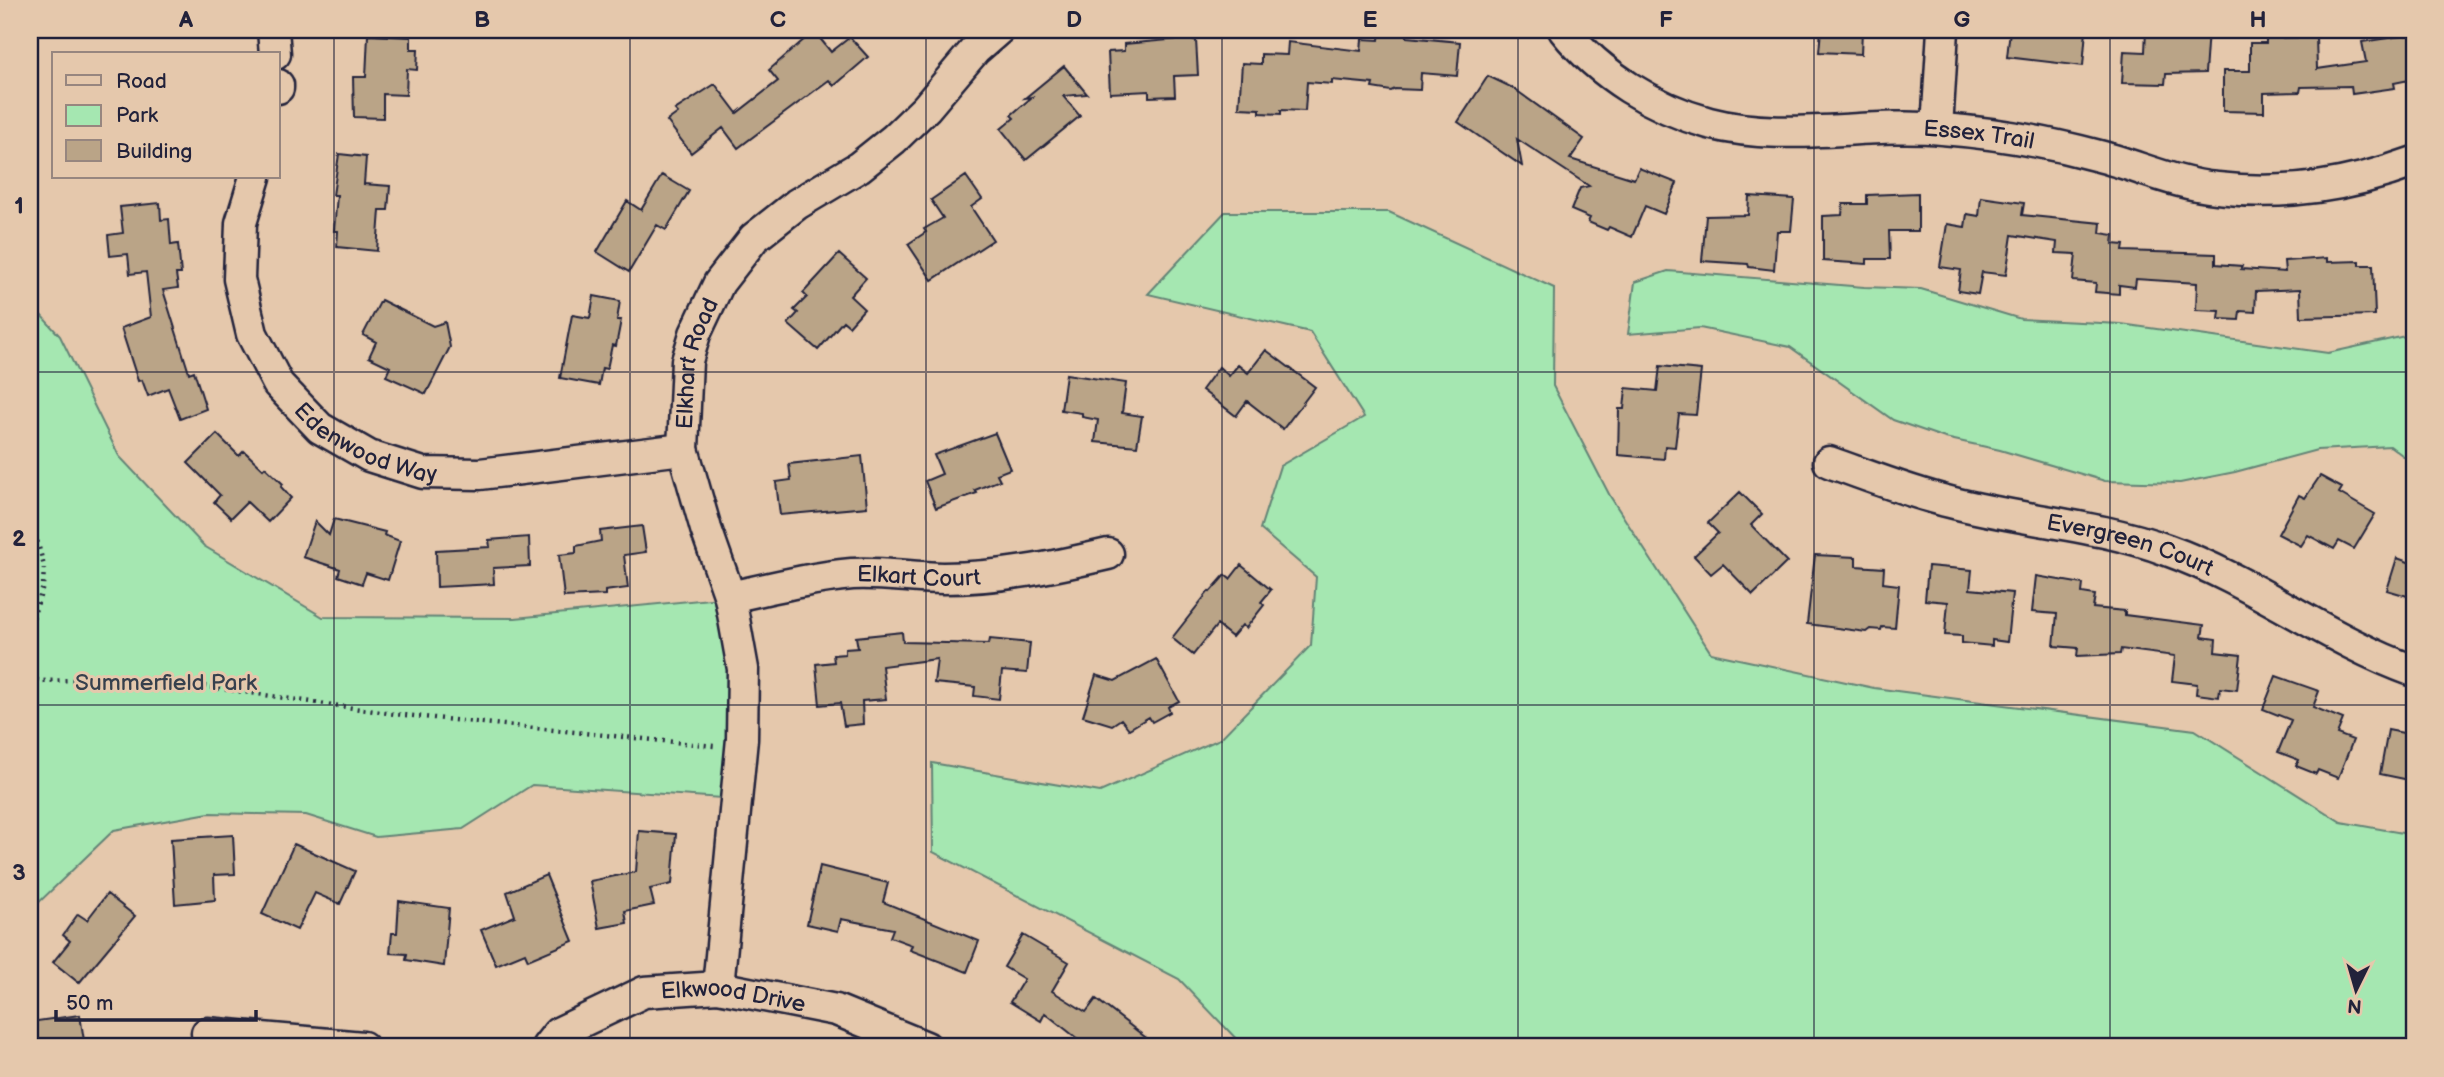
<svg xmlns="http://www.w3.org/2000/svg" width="2444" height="1077" font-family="'Balsamiq Sans',sans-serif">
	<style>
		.green { fill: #a5e7b1; stroke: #648476; stroke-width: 2 }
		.building { fill: #baa487; stroke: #22223b; stroke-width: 2 }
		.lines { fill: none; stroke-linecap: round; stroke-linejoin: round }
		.minor-casing { stroke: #22223b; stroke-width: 35 }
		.path { stroke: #22223b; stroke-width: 4.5; stroke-dasharray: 2 5; stroke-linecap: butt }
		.minor { stroke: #e5c8ac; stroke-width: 30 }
		.grid { fill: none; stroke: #22223b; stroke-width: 2; stroke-opacity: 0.55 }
		.labels { text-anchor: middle; stroke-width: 6; stroke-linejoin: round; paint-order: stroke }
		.street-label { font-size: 23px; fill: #22223b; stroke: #e5c8ac }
		.park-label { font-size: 23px; fill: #36404d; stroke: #e5c8ac }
		.neatline { fill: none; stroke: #22223b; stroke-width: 2.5 }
		.grid-label { font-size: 23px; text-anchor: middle; font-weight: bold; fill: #22223b }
	</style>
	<rect width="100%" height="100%" fill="#e5c8ac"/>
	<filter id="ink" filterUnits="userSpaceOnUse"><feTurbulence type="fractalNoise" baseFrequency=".0143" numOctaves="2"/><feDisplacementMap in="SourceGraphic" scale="14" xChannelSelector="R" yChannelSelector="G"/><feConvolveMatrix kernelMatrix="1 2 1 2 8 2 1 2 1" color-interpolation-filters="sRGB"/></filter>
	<g filter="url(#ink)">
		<path class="green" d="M1225 212H1389L1554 288 1553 386 1610 496 1711 653 1874 688 2195 730 2341 822 2414 835V1047H1244L1179 979 933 852 932 763 1100 792 1220 739 1311 645 1316 577 1260 529 1280 466 1364 417 1310 332 1148 294Z
			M1668 271 1864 287 1921 289 2021 319 2121 324 2328 353 2414 334V464L2390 446 2317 450 2235 472 2180 483 2105 481 2000 450 1945 438 1893 420 1790 347 1700 328 1628 334 1635 282Z
			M30 303 60 336 119 456 204 546 323 617 515 618 730 597 736 799 532 785 463 829 376 837 306 815 209 813 114 830 30 911Z"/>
		<path class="building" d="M1821 30H1862L1861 54 1819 52Z
			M2010 30H2086L2083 66 2007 57Z
			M2146 30H2208L2205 73 2166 74 2165 84 2122 83 2124 51 2145 52Z
			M814 31 831 52 850 37 868 57 834 86 829 80 738 148 723 128 691 153 667 121 678 113 675 110 715 84 737 113 778 81 769 70Z
			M1380 31 1407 32V37L1460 42 1457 76 1421 73 1420 90 1395 89 1391 91 1372 88 1373 84 1332 80V84L1307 82 1305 111 1281 110V114L1260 113V109L1239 108 1242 63 1261 64V54L1287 55 1288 42 1361 51 1362 39 1379 40Z
			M2414 34V79L2394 83 2395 88 2352 94 2351 86 2301 87 2300 92 2264 93V112L2223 111V71H2250V43H2266V38L2316 37 2317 69 2366 62 2362 42Z
			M368 35 411 37V49H418L417 70 407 69 406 95 383 94V118L354 117 353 77H366Z
			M1180 39 1196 40 1198 75 1174 76 1175 96 1149 97V91L1110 93 1108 52 1124 51V44Z
			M1064 66 1087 94 1063 96 1080 116 1026 160 1001 129 1014 118 1011 115 1032 97 1025 98Z
			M1488 76 1513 88 1584 139 1570 159 1634 179 1639 168 1677 183 1664 214 1645 206 1632 237 1609 227 1607 230 1588 222 1590 218 1571 210 1580 188 1589 186 1517 139 1522 166 1458 122Z
			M339 154 366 157 364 184 390 186 388 210H380L377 251 337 247 338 231H334L337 195H333Z
			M662 175 689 191 666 230 657 225 629 272 597 252 627 201 641 210Z
			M966 176 982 199 971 207 993 240 932 280 908 244 926 232 924 229 943 218 931 200Z
			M1918 193V231H1889L1890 259H1867V264L1823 261V216L1842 215 1843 204H1867V195Z
			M1749 196 1794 199 1791 231H1777L1774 270 1749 267 1748 264 1702 261 1706 216 1748 215Z
			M1981 197 2024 203 2022 215 2101 223 2100 233 2114 235 2113 244 2124 245 2123 251 2216 254V264L2242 266 2241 269 2285 272 2284 261 2300 260 2327 258V262L2360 261V265H2373L2375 315 2301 317 2300 289 2256 291 2255 312 2240 311 2239 320 2219 319 2220 311 2196 310 2197 283 2136 279 2135 287 2119 285V294L2095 292 2096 283 2073 281 2076 254 2056 253 2057 242 2012 235 2006 275 1982 272 1978 294 1958 291 1961 270 1940 267 1947 224 1965 227 1967 214 1979 216Z
			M160 203 161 220 169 219 171 245 178 244 181 274H176L178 288 163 290 189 373 194 371 206 409 180 419 168 388 148 396 142 380 138 381 121 328 151 317 146 272 130 274 128 254 110 256 108 235 123 233 120 207Z
			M839 254 866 278 850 296 864 309 849 326 843 321 818 350 788 324 798 313 794 310 807 297 803 293Z
			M594 296 620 301 617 320H621L616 346 612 345 607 369 602 368 599 385 560 378 572 315 590 318Z
			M381 300 433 326 445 322 450 347 426 394 386 376 390 367 369 357 376 342 363 335Z
			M1266 350 1315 387 1283 429 1247 401 1236 416 1202 390 1219 367 1229 376 1238 365 1248 373Z
			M1660 366 1701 370 1696 415 1679 414 1675 447 1665 446 1664 459 1618 455 1619 409H1624L1626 388 1657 391Z
			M1066 374 1126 383 1122 413 1142 416 1137 446 1095 442 1098 420 1082 417V413L1061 410Z
			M995 433 1010 469 997 474 1000 480 975 490 977 493 936 508 925 481 942 474 934 455Z
			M217 434 239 456 244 451 263 469 265 467 283 484 281 487 291 498 268 522 247 502 231 518 214 502 220 495 188 463Z
			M862 456 867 507 780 515 776 482 791 480 789 464Z
			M2320 476 2342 488 2339 493 2375 514 2354 549 2339 541 2334 549 2308 535 2301 546 2278 534 2299 495 2305 498Z
			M1740 492 1762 514 1751 525 1787 562 1753 595 1723 564 1711 574 1694 556 1718 533 1708 523Z
			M334 519 385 532 384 535 400 541 388 580 366 573 362 584 338 576 340 569 303 557 315 521 329 535Z
			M642 526 646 552 624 555 628 588 605 591V595L564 597 559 555 576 553V546L601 541 600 531Z
			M529 537 530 566 493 568 494 584 437 587 436 550 490 547 489 540Z
			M1815 555 1856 557V566L1884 568 1883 583 1899 585 1895 628 1882 627 1881 630 1870 629 1866 632 1807 624Z
			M2397 558 2414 564V598L2387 590Z
			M1241 565 1271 590 1261 602 1264 605 1246 628 1242 625 1232 637 1217 625 1193 655 1172 638 1209 591 1210 592 1225 575 1230 579Z
			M1928 566 1972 570 1970 589 2012 593 2007 642 1992 640V646L1962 643V636L1945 635 1948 602 1925 600Z
			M2036 576 2083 584 2082 593 2095 595 2093 608 2125 611V615L2204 625 2202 637 2216 639 2215 652 2241 655 2237 690 2220 688 2219 697 2196 694 2197 684 2172 681 2175 656 2121 649 2120 654 2077 656 2078 648 2054 646 2057 614 2032 612Z
			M902 632 903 642 989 644 990 639 1030 643 1027 673 1002 671 999 699 974 696 975 687 934 683 937 659 882 666 886 699 862 701 863 724 844 726 840 703 820 705 816 664 834 662 833 655 845 654V649L858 648 856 637Z
			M1156 659 1179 701 1168 707 1170 712 1152 722 1149 717 1129 729 1121 719 1112 725 1083 716 1096 675 1115 681Z
			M2276 676 2319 691 2313 707 2343 719 2337 734 2353 740 2338 778 2318 770 2316 774 2296 766 2299 760 2278 752 2291 720 2263 709Z
			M2388 730 2414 735V781L2380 774Z
			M639 831 676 834 672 884 650 889 654 905 625 911 627 923 599 928 590 881 636 872Z
			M233 835 235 874 214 875 215 900 175 904 171 839Z
			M294 844 355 871 340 904 315 893 297 930 262 914Z
			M820 866 888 883 883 902 979 941 967 972 910 950 912 945 890 937 893 929 841 919 838 931 807 924Z
			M546 875 573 941 528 960 525 953 496 965 481 930 515 916 507 892Z
			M107 894 135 916 79 983 53 962 70 941 63 935 78 914 87 920Z
			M399 901 449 908 444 966 406 960 407 954 390 953 392 933H397Z
			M1023 935 1069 962 1052 991 1086 1012 1096 999 1158 1047H1088L1045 1013 1041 1021 1010 1002 1024 979 1004 967Z
			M80 1015 85 1047H31L30 1022Z"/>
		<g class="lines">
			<defs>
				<g id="minor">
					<path d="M273 30 275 54"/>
					<path id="s1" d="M1564 30C1600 75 1654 108 1709 123 1785 143 1865 122 1942 129 1996 133 2047 142 2099 156 2138 166 2176 184 2217 188 2287 196 2348 186 2414 162"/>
					<path d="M278 85V88"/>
					<path d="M1937 128 1943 30"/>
					<path id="s2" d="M255 177 241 223 239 279 252 334 278 384 320 428 369 456 423 473 480 474 683 449"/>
					<path id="s3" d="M1829 462C1869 476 1909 492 1950 502 2022 521 2097 524 2167 550 2254 581 2327 640 2414 671"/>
					<path id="s4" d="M730 597C771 588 810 578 852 574 882 572 913 578 943 578 1000 578 1053 567 1108 554"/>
					<path id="s5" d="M718 987 742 739 743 669 730 597 706 529 683 449 687 361 695 334 719 283 754 238 797 204 859 167 894 139 926 108 975 50 998 30"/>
					<path d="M207 1033 363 1047"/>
					<path id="s6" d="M547 1047 558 1033 644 992 718 987 836 1010 926 1047"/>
				</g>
			</defs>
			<use href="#minor" class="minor-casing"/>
			<path class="path" d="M30 514 44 566 43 587 30 627
				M30 678 40 681 107 679 196 685 394 714 714 746"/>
			<use href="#minor" class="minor"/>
		</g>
	</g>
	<path class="grid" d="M334 30V1047M630 30V1047M926 30V1047M1222 30V1047M1518 30V1047M1814 30V1047M2110 30V1047M30 372H2414M30 705H2414"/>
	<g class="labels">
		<g class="street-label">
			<text dy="8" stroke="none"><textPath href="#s1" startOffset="446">Essex Trail</textPath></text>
			<text dy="8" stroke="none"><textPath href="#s5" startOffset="635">Elkhart Road</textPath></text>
			<text dy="8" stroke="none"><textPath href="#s2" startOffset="326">Edenwood Way</textPath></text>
			<text dy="8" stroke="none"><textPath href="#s3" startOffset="313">Evergreen Court</textPath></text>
			<text dy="8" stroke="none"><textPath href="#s4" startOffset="191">Elkart Court</textPath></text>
			<text dy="8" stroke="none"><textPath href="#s6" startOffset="203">Elkwood Drive</textPath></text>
		</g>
		<g class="park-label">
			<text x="166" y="690">Summerfield Park</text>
		</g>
	</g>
	<rect width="2444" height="1077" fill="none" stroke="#e5c8ac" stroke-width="77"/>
	<rect x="52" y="52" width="228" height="126" fill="#e5c8ac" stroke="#97867f" stroke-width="2"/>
	<rect x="66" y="75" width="35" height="10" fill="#e5c8ac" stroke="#97867f" stroke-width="2"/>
	<text x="116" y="88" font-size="21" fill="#22223b">Road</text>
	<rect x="66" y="105" width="35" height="21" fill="#a5e7b1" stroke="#97867f" stroke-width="2"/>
	<text x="116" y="122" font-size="21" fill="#22223b">Park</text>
	<rect x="66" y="140" width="35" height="21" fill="#baa487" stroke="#97867f" stroke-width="2"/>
	<text x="116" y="158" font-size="21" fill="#22223b">Building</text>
	<g transform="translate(2356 990) rotate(185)" stroke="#e5c8ac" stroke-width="5" paint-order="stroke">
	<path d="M0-5L12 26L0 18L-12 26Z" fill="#22223b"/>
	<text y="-10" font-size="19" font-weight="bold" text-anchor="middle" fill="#22223b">N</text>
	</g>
	<path d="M56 1010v10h200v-10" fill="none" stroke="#22223b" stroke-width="3.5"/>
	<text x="66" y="1010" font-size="21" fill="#22223b" stroke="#e5c8ac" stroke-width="5" paint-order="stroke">50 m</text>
	<rect x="38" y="38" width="2368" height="1000" class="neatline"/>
	<g class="grid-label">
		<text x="186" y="27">A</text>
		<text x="482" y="27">B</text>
		<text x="778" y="27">C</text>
		<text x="1074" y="27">D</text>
		<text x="1370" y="27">E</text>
		<text x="1666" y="27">F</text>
		<text x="1962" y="27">G</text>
		<text x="2258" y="27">H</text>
		<text x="19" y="213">1</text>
		<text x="19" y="546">2</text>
		<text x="19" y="880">3</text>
	</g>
</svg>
